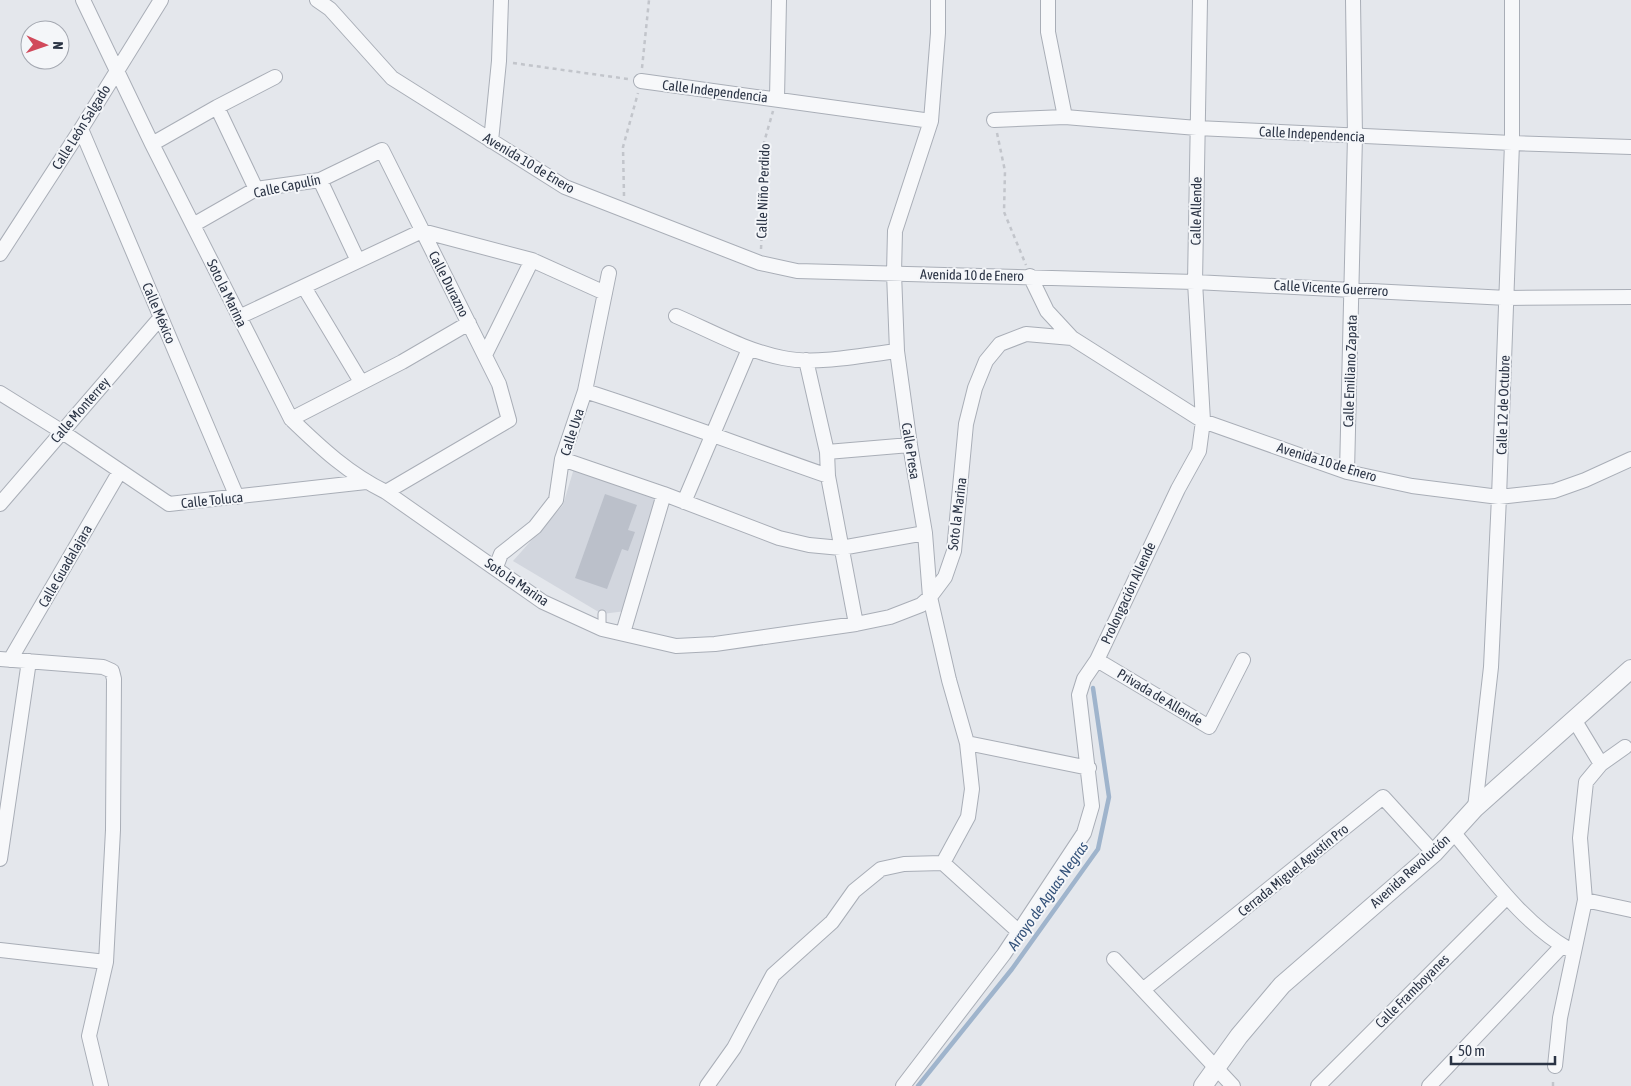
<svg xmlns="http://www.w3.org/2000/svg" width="1631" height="1086" font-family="'Asap Condensed',sans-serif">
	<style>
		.built { fill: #d2d6de }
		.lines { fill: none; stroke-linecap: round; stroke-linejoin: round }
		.stream { stroke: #9fb4cc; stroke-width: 4.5 }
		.building { fill: #bbc0ca }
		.service-casing { stroke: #a9aeb7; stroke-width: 9 }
		.minor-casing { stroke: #a9aeb7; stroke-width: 16 }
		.tertiary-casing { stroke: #a9aeb7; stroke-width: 20 }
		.path { stroke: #c2c5cb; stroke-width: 2.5; stroke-dasharray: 4 4; stroke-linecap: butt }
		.service { stroke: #f7f8fa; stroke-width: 7 }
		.minor { stroke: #f7f8fa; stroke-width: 14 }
		.tertiary { stroke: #f7f8fa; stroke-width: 18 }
		.labels { text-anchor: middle; stroke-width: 4; stroke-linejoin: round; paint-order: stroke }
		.street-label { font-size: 14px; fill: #2b3445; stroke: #f4f6f9 }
		.water-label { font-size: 15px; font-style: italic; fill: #34527a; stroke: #f4f6f9 }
	</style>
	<rect width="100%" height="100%" fill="#e4e7ec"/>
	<path class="built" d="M575 465 662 500 626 611 602 614 513 561 563 505Z"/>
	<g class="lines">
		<path class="stream" d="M918 1086 1012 969 1098 849 1109 797 1093 688"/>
	</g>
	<path class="building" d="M605 494 637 505 628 530 635 532 628 551 622 549 607 589 575 578Z"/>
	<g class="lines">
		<defs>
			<path id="service" d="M602 614V629"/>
			<path id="minor" d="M83 0 152 144 291 419C321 448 349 474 386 492L543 602 602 629 676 646 715 644 856 624 890 617 921 605 930 597 945 577 954 551 966 424 975 388 986 361 1000 344 1026 334 1072 338
				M317 0 330 9 392 78 565 187 760 263 797 271 1195 282 1507 298 1631 297
				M1048 0V32L1065 117
				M641 81 931 121
				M777 98 779 0
				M217 107 256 189
				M994 120 1065 117 1197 128 1512 143 1631 147
				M81 129 237 497
				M491 141 499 61 501 0
				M152 144 217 107 275 77
				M320 180 358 261
				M193 225 256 189 320 180 382 150 499 384 509 420 386 492
				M0 254 81 129 161 0
				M1030 276 1047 311 1072 338 1203 421 1347 472 1412 486 1499 497 1554 491 1585 480 1631 459
				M304 287 361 382
				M676 316C711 331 746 351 783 358 817 365 863 355 897 351
				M239 317 422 231 532 260 605 293
				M485 355 532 260
				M806 360 827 452 828 476 856 624
				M585 391C667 417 747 448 828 476
				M0 393 61 431 169 504 366 482
				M291 419 402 362 469 323
				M827 452 910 445
				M562 459 664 494 779 538 809 545 841 548 925 533
				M1347 472 1355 136 1353 0
				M684 502 749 349
				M0 504 161 317
				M496 567 501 554 535 527 556 500 562 459 585 391 609 273
				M623 633 664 494
				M0 659 103 667 112 671 114 679 113 830 106 962 89 1036 101 1086
				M10 660 120 471
				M1097 660 1209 727 1243 660
				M1575 721 1601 764
				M967 743 1089 768
				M1475 808 1491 667 1499 497 1512 143V0
				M1453 832C1488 873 1522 923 1570 950
				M0 859 29 661
				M943 863 1018 931
				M1585 900 1631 910
				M0 950 106 962
				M1114 959 1233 1086
				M1144 989 1383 797 1434 853
				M1555 1066 1560 1018 1585 900 1580 838 1586 782 1601 764 1625 747
				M707 1086 734 1048 773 975 832 922 854 891 881 869 904 864 943 863 968 817 972 789 967 743 949 680 930 597 925 533 910 445 897 351 894 273 895 231 931 121 938 33V0
				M903 1086 1004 954 1084 833 1092 806 1079 695 1084 679 1097 660 1178 489 1199 451 1203 421 1195 282 1200 0
				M1318 1086 1507 897
				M1429 1086 1562 946"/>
			<path id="tertiary" d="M1203 1086 1239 1036 1282 985 1434 853 1475 808 1631 669"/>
		</defs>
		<use href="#service" class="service-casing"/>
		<use href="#minor" class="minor-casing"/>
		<use href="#tertiary" class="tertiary-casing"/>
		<path class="path" d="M513 63 628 79
			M642 68 649 0
			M997 133 1005 171 1004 212 1026 265
			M624 196 623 147 638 93
			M761 249 764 188 763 146 773 111
			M1553 1086V1080"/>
		<use href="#service" class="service"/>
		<use href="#minor" class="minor"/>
		<use href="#tertiary" class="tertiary"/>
	</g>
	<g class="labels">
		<g class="street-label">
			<text transform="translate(715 91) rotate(7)" y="5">Calle Independencia</text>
			<text transform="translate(81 127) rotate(-58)" y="5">Calle León Salgado</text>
			<text transform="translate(1312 134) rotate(3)" y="5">Calle Independencia</text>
			<text transform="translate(529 163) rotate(31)" y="5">Avenida 10 de Enero</text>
			<text transform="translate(287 186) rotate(-12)" y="5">Calle Capulín</text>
			<text transform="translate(763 191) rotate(-88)" y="5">Calle Niño Perdido</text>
			<text transform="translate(1196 211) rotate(-89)" y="5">Calle Allende</text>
			<text transform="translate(972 275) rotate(1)" y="5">Avenida 10 de Enero</text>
			<text transform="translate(449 284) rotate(63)" y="5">Calle Durazno</text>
			<text transform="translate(1331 288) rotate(3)" y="5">Calle Vicente Guerrero</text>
			<text transform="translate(227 293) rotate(64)" y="5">Soto la Marina</text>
			<text transform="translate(159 313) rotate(67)" y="5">Calle México</text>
			<text transform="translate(1350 371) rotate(-88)" y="5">Calle Emiliano Zapata</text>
			<text transform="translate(1503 405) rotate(-88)" y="5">Calle 12 de Octubre</text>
			<text transform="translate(80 410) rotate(-49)" y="5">Calle Monterrey</text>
			<text transform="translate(572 432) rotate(-72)" y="5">Calle Uva</text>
			<text transform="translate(911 451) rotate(81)" y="5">Calle Presa</text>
			<text transform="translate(1327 462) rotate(17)" y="5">Avenida 10 de Enero</text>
			<text transform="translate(212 500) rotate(-6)" y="5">Calle Toluca</text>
			<text transform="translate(957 514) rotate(-83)" y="5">Soto la Marina</text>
			<text transform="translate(65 566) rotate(-60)" y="5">Calle Guadalajara</text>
			<text transform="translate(517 582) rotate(34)" y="5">Soto la Marina</text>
			<text transform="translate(1128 593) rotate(-65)" y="5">Prolongación Allende</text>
			<text transform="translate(1160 697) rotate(31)" y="5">Privada de Allende</text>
			<text transform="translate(1293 870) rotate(-39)" y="5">Cerrada Miguel Agustín Pro</text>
			<text transform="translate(1410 871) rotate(-42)" y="5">Avenida Revolución</text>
			<text transform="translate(1412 991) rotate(-45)" y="5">Calle Framboyanes</text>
		</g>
		<g class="water-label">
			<text transform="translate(1048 896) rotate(-55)" y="5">Arroyo de Aguas Negras</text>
		</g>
	</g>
	<g transform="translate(45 45) rotate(92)"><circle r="24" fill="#f4f6f9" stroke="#a4a8b1"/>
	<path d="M0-4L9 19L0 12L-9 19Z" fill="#d1495b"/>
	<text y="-8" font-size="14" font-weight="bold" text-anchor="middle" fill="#2b3445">N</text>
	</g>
	<path d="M1451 1056v8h104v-8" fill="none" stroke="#2b3445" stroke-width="2.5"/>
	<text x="1458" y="1056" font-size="15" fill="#2b3445" stroke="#f4f6f9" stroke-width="4" paint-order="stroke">50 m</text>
</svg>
